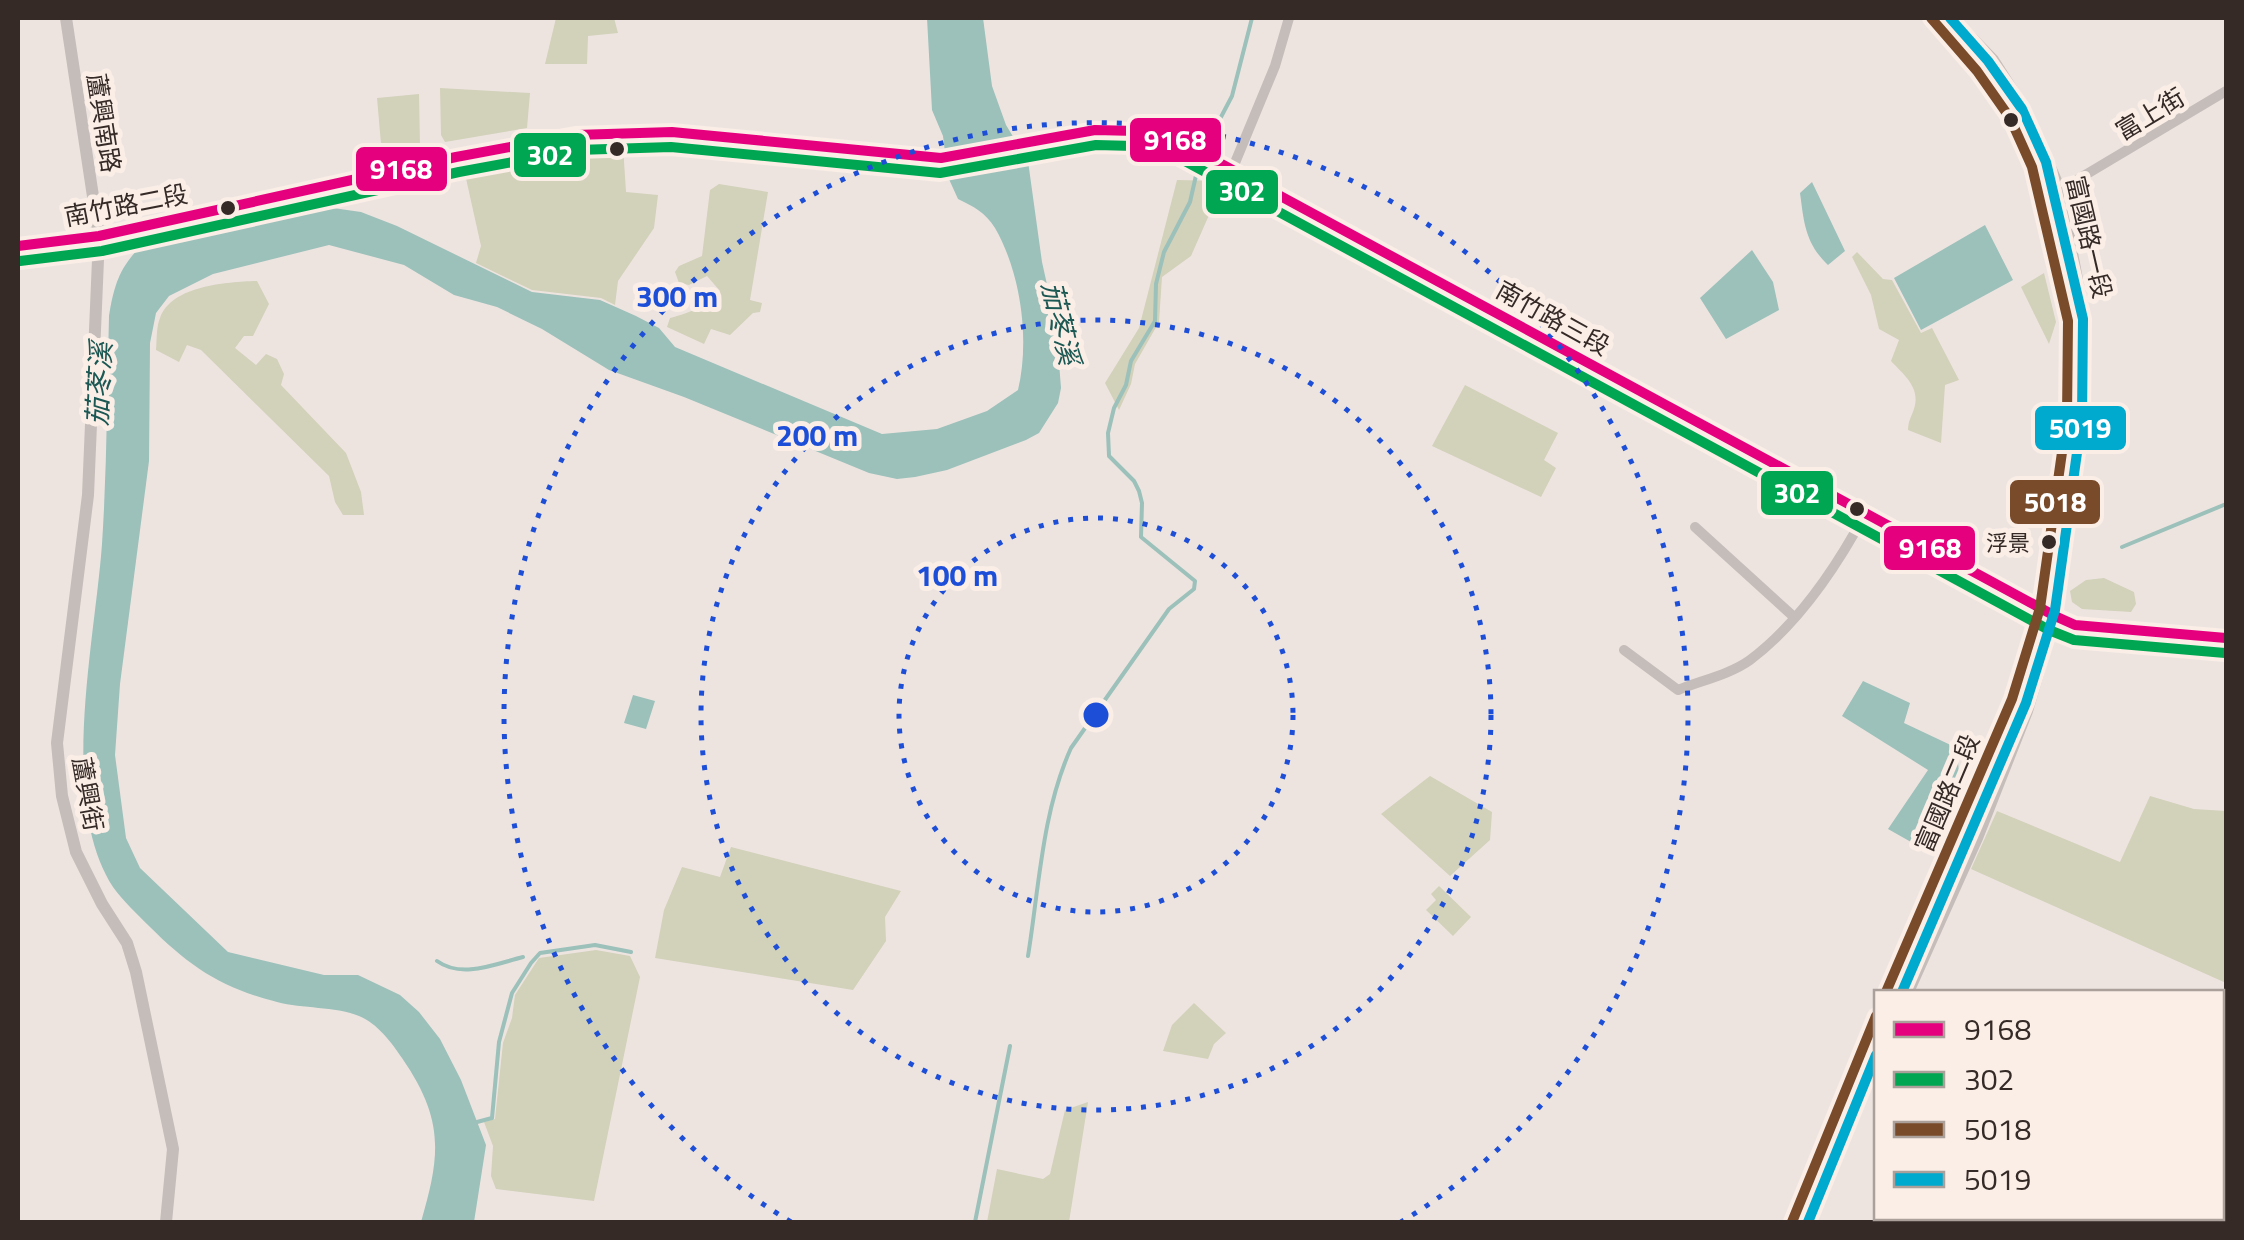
<svg xmlns="http://www.w3.org/2000/svg" width="2244" height="1240" font-family="'Titillium Web','Noto Sans TC',sans-serif">
	<style>
		.green { fill: #d2d1ba }
		.water { fill: #9cc0ba }
		.lines { fill: none; stroke-linecap: round; stroke-linejoin: round }
		.stream { stroke: #9cc0ba; stroke-width: 4 }
		.minor { stroke: #c5bdb9; stroke-width: 10 }
		.tertiary { stroke: #c5bdb9; stroke-width: 12 }
		.bus-1-casing { stroke: #faeee7; stroke-width: 18 }
		.bus-2-casing { stroke: #faeee7; stroke-width: 18 }
		.bus-3-casing { stroke: #faeee7; stroke-width: 18 }
		.bus-4-casing { stroke: #faeee7; stroke-width: 18 }
		.bus-1 { stroke: #e5007d; stroke-width: 10 }
		.bus-2 { stroke: #00a651; stroke-width: 10 }
		.bus-3 { stroke: #7a4b2a; stroke-width: 10 }
		.bus-4 { stroke: #00a9ce; stroke-width: 10 }
		.ring { fill: none; stroke: #1d4ed8; stroke-width: 5; stroke-dasharray: 5 10 }
		.bus-dot { fill: #362a27; stroke: #faeee7; stroke-width: 4 }
		.labels { text-anchor: middle; stroke-width: 10; stroke-linejoin: round; paint-order: stroke }
		.bus-label { font-size: 22px; fill: #362a27; stroke: #faeee7; text-anchor: end }
		.street-label { font-size: 25px; fill: #362a27; stroke: #faeee7 }
		.water-label { font-size: 28px; font-style: italic; fill: #1c5853; stroke: #faeee7 }
		.centre { fill: #1d4ed8; stroke: #faeee7; stroke-width: 5 }
		.ring-label { font-size: 30px; text-anchor: middle; font-weight: bold; fill: #1d4ed8; stroke: #faeee7; stroke-width: 10; stroke-linejoin: round; paint-order: stroke }
		.line-badge { stroke: #faeee7; stroke-width: 4 }
		.badge-label { font-size: 28px; text-anchor: middle; font-weight: bold; fill: #fff }
	</style>
	<rect width="100%" height="100%" fill="#ede4e0"/>
	<path class="green" d="M556 18H614L618 33 588 36 587 64H545Z
		M440 88 530 93 527 128 445 142 441 135Z
		M419 94 420 148 382 155 377 98Z
		M623 146 626 192 658 195 654 228 618 281 615 305 601 298 532 290 476 263 481 246 465 174 474 167 547 153Z
		M1177 180 1224 181 1191 256 1162 277 1159 322 1135 364 1131 384 1119 410 1105 383 1139 328Z
		M719 184 768 192 750 300 762 303 760 312 753 313 730 335 711 329 704 344 667 327 670 318C692 312 705 307 720 291L707 276 689 285 679 283 675 272 679 266 702 256 710 190Z
		M1857 252 1883 279 1892 280 1921 333 1932 328 1959 380 1945 385 1941 443 1908 430C1908 419 1913 415 1915 405 1919 386 1903 374 1891 361L1899 340 1879 329 1871 295 1852 257Z
		M2044 273 2056 322 2049 344 2021 287Z
		M257 281 269 304 253 336H244L235 348 256 365 266 354 277 359 284 374 281 385 346 453 361 492 364 515H343L335 502 329 476 201 350 187 345 179 362 156 350C157 340 156 328 160 318 172 285 228 282 257 281Z
		M1465 385 1558 433 1544 460 1556 468 1541 497 1432 446Z
		M2104 578 2134 592 2136 604 2131 612 2082 609 2072 602 2070 591 2086 580Z
		M1430 776 1492 812 1490 840 1450 876 1381 814Z
		M2150 796 2194 809 2226 811V983L1971 869 1997 811 2120 862Z
		M731 847 901 891 885 917 886 941 853 990 655 958 664 910 682 867 720 877Z
		M1439 886 1471 917 1453 936 1426 910 1436 900 1431 894Z
		M596 950 630 956 640 977 594 1201 496 1189 491 1176 493 1146 484 1122 495 1119 503 1043 512 1018 515 995 539 958Z
		M1194 1003 1226 1033 1214 1044 1208 1059 1163 1051 1172 1025Z
		M1088 1102 1069 1222H987L997 1169 1043 1179 1050 1174 1065 1110Z"/>
	<path class="water" d="M927 18H983L992 86 1006 125 1028 161 1042 262 1056 325 1061 388 1058 403 1039 433 1026 440 947 470 915 477 897 479 869 473 684 397 609 370 542 329 497 307 454 295 404 265 329 245 213 274 169 296 156 313 150 343 149 461 120 684 115 755 126 838 140 868 228 952 324 975H358L400 995 419 1012 440 1039 461 1080 486 1145 474 1222H421C441 1154 444 1119 402 1058 392 1043 377 1023 359 1016 334 1006 303 1009 277 1002 221 988 189 966 149 926 137 914 123 901 113 887 58 802 95 642 102 544 107 468 107 392 109 316 114 286 119 268 141 246L326 207 361 212 397 226 532 292 600 300 636 316 659 328 675 347 882 434 937 429 987 411 1018 390C1030 340 1021 273 995 228 986 213 973 206 958 199L948 177 943 136 932 110Z
		M1812 182 1845 251 1828 265C1805 243 1804 222 1800 193Z
		M1985 225 2013 280 1921 330 1894 278Z
		M1752 250 1773 282 1779 310 1726 339 1700 298Z
		M1863 681 1910 703 1904 723 1957 748 1959 774 1911 842 1888 829 1928 770 1842 716Z
		M633 695 655 701 646 729 624 723Z"/>
	<g class="lines">
		<path class="stream" d="M1210 138 1232 96 1252 18
			M2122 547 2226 504
			M1028 956C1039 888 1042 812 1071 748L1169 609 1194 589 1195 581 1141 537 1142 503 1139 491 1134 481 1109 456 1108 433 1114 408 1126 385 1131 361 1155 321 1156 284 1164 252 1190 202 1197 171
			M437 961C462 979 495 964 523 957
			M477 1122 492 1118 499 1042 512 993 531 963 540 953 595 945 631 952
			M975 1222 1010 1046"/>
		<path class="minor" d="M1232 170 1275 66 1289 18
			M2040 194 2060 190 2226 91
			M1695 527 1794 617
			M1624 650 1678 690C1700 681 1731 674 1750 660 1798 624 1837 566 1865 514"/>
		<path class="tertiary" d="M66 18 99 236 88 495 57 743 62 796 76 852 102 904 127 943 136 972 173 1149 166 1222
			M18 246 99 236 456 157 575 135 672 132 895 156 941 158 1095 130 1136 131 1179 141 2055 616 2075 625 2226 638
			M1886 992 2012 699 2040 608 2055 518 2067 417 2068 321 2032 167 2010 118 1977 71 1931 18
			M1908 992 1977 838 2027 711 2055 616 2081 419 2085 321 2060 190 2026 112 1993 60 1952 18
			M1792 1222 1876 1016
			M1810 1222 1876 1062"/>
		<defs>
			<path id="bus-1" d="M18 246 99 236 456 157 575 135 672 132 941 158 1095 130 1136 131 1179 141 2055 616 2075 625 2226 638"/>
			<path id="bus-2" d="M20 261 102 251 459 172 577 150 671 147 940 173 1096 145 1134 146 1174 155 2049 630 2074 640 2225 653"/>
			<path id="bus-3" d="M1886 992 2012 699 2040 608 2067 417 2068 321 2032 167 2010 118 1977 71 1931 18
				M1792 1222 1876 1016"/>
			<path id="bus-4" d="M1902 992 2026 703 2055 610 2082 417 2083 319 2046 162 2022 109 1988 61 1950 18
				M1808 1222 1876 1055"/>
		</defs>
		<use href="#bus-1" class="bus-1-casing"/>
		<use href="#bus-2" class="bus-2-casing"/>
		<use href="#bus-3" class="bus-3-casing"/>
		<use href="#bus-4" class="bus-4-casing"/>
		<use href="#bus-1" class="bus-1"/>
		<use href="#bus-2" class="bus-2"/>
		<use href="#bus-3" class="bus-3"/>
		<use href="#bus-4" class="bus-4"/>
	</g>
	<g class="ring">
		<circle cx="1096" cy="715" r="197"/>
		<circle cx="1096" cy="715" r="395"/>
		<path d="M791 1222A592 592 0 1 1 1401 1222"/>
	</g>
	<g class="bus-dot">
		<circle cx="2011" cy="120" r="9"/>
		<circle cx="617" cy="149" r="9"/>
		<circle cx="228" cy="208" r="9"/>
		<circle cx="1857" cy="509" r="9"/>
		<circle cx="2049" cy="542" r="9"/>
	</g>
	<g class="labels">
		<g class="bus-label">
			<text x="2030" y="551">浮景</text>
		</g>
		<g class="street-label">
			<text transform="translate(2150 114) rotate(-31)" y="9">富上街</text>
			<text transform="translate(104 123) rotate(81)" y="9">蘆興南路</text>
			<text transform="translate(126 205) rotate(-11)" y="9">南竹路二段</text>
			<text transform="translate(2089 237) rotate(77)" y="9">富國路一段</text>
			<text transform="translate(1553 318) rotate(29)" y="9">南竹路三段</text>
			<text transform="translate(1947 793) rotate(-67)" y="9">富國路二段</text>
			<text transform="translate(88 794) rotate(80)" y="9">蘆興街</text>
		</g>
		<g class="water-label">
			<text transform="translate(1061 323) rotate(77)" y="10">茄苳溪</text>
			<text transform="translate(99 384) rotate(-87)" y="10">茄苳溪</text>
		</g>
	</g>
	<circle cx="1096" cy="715" r="15" class="centre"/>
	<g class="ring-label">
		<text x="677" y="307">300 m</text>
		<text x="817" y="446">200 m</text>
		<text x="957" y="586">100 m</text>
	</g>
	<g class="line-badge">
		<rect x="1128" y="116" width="95" height="48" rx="10" fill="#e5007d"/>
		<rect x="512" y="131" width="76" height="48" rx="10" fill="#00a651"/>
		<rect x="354" y="145" width="95" height="48" rx="10" fill="#e5007d"/>
		<rect x="1204" y="168" width="76" height="48" rx="10" fill="#00a651"/>
		<rect x="2033" y="404" width="95" height="48" rx="10" fill="#00a9ce"/>
		<rect x="1759" y="469" width="76" height="48" rx="10" fill="#00a651"/>
		<rect x="2008" y="478" width="94" height="48" rx="10" fill="#7a4b2a"/>
		<rect x="1882" y="524" width="95" height="48" rx="10" fill="#e5007d"/>
	</g>
	<g class="badge-label">
		<text x="1175" y="150">9168</text>
		<text x="550" y="165">302</text>
		<text x="401" y="179">9168</text>
		<text x="1242" y="201">302</text>
		<text x="2080" y="438">5019</text>
		<text x="1797" y="503">302</text>
		<text x="2055" y="512">5018</text>
		<text x="1930" y="558">9168</text>
	</g>
	<rect width="2244" height="1240" fill="none" stroke="#362a27" stroke-width="40"/>
	<rect x="1874" y="990" width="350" height="230" fill="#faeee7" stroke="#aca09a" stroke-width="2.5"/>
	<rect x="1894" y="1022" width="50" height="15" fill="#e5007d" stroke="#aca09a" stroke-width="2.5"/>
	<text x="1964" y="1040" font-size="30" fill="#362a27">9168</text>
	<rect x="1894" y="1072" width="50" height="15" fill="#00a651" stroke="#aca09a" stroke-width="2.5"/>
	<text x="1964" y="1090" font-size="30" fill="#362a27">302</text>
	<rect x="1894" y="1122" width="50" height="15" fill="#7a4b2a" stroke="#aca09a" stroke-width="2.5"/>
	<text x="1964" y="1140" font-size="30" fill="#362a27">5018</text>
	<rect x="1894" y="1172" width="50" height="15" fill="#00a9ce" stroke="#aca09a" stroke-width="2.5"/>
	<text x="1964" y="1190" font-size="30" fill="#362a27">5019</text>
</svg>
